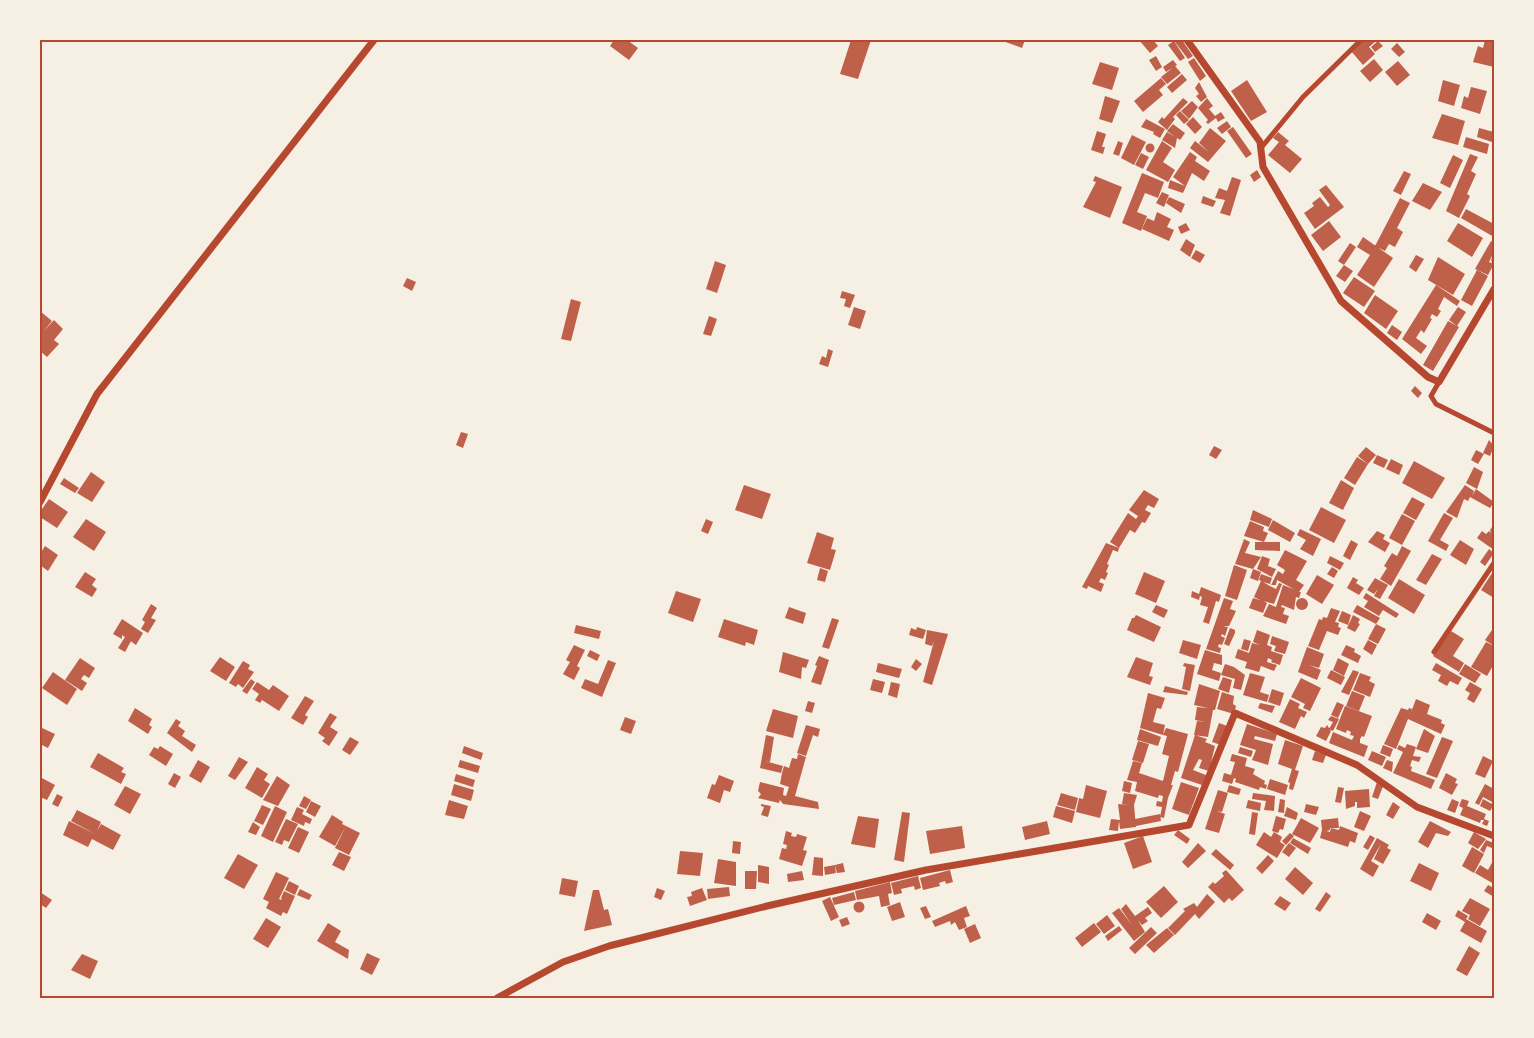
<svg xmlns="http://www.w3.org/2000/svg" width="1534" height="1038" font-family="'Space Grotesk',sans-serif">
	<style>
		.building { fill: #bf614a }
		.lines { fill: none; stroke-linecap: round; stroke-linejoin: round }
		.minor { stroke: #b5482f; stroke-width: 5 }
		.tertiary { stroke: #b5482f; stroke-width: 7 }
		.neatline { fill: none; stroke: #b5482f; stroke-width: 2 }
	</style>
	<rect width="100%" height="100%" fill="#f6efe4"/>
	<path class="building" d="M614 40H627L638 48 629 60 610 46Z
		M851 40H871L858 79 840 74Z
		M1000 40H1025L1022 48Z
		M1139 40H1153L1158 46 1150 53Z
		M1177 40H1182L1193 56 1188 59 1175 42Z
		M1363 40H1377L1369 47 1375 54 1363 65 1351 51Z
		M1485 40H1494V67L1473 62 1478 46 1483 48Z
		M1174 41 1185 58 1180 61 1168 45Z
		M1378 41 1383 46 1375 52 1371 47Z
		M1397 43 1405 52 1399 57 1391 49Z
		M1156 56 1162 67 1156 71 1149 60Z
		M1194 58 1206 76 1200 81 1188 62Z
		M1374 59 1383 70 1370 82 1360 71Z
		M1173 60 1177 65 1166 72 1163 67Z
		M1398 61 1410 75 1397 86 1385 72Z
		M1100 62 1119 68 1112 90 1092 84Z
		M1175 66 1181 73 1167 84 1161 77Z
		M1182 74 1187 80 1172 93 1167 87Z
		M1161 78 1166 84 1159 90 1163 95 1143 112 1134 101Z
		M1247 80 1267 112 1251 121 1231 91Z
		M1443 80 1460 85 1454 106 1438 101Z
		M1199 82 1207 97 1201 102 1196 96 1199 94 1195 88Z
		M1471 87 1487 91 1480 114 1461 108 1464 96 1468 98Z
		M1105 96 1120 101 1112 123 1099 119Z
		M1183 98 1188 102 1173 117 1175 119 1167 130 1158 122 1162 117 1164 119Z
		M1207 98 1213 106 1209 109 1215 116 1221 112 1225 118 1218 122 1216 118 1208 124 1206 122 1208 120 1198 108Z
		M1192 101 1198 107 1189 119 1181 111Z
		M1180 111 1189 120 1184 124 1176 115Z
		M1442 114 1465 121 1458 145 1432 138Z
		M1193 117 1202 127 1195 134 1186 124Z
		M1146 119 1165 129 1160 138 1153 134 1154 132 1141 127Z
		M1227 121 1231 127 1222 134 1217 128Z
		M1173 124 1185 133 1180 140 1177 138 1175 148 1162 140 1167 132 1175 137 1167 131Z
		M1233 127 1252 154 1246 158 1227 131Z
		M1210 128 1226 141 1208 162 1190 148 1195 141 1209 152 1199 143Z
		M1479 128 1494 132 1492 142 1477 137Z
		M1097 131 1106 134 1102 147H1105L1103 154 1091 150Z
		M1278 132 1289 141 1285 145 1302 159 1290 173 1268 155 1279 142 1273 138Z
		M1132 135 1146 142 1134 165 1121 158Z
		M1466 137 1489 144 1487 154 1463 147Z
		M1118 141 1123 143 1119 156 1113 154Z
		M1162 141 1172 148 1163 162 1175 170 1168 182 1146 170Z
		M1145.5 148a4.5 4.5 0 1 1 9 0a4.5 4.5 0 1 1-9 0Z
		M1190 152 1197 157 1195 161 1210 171 1204 181 1192 173 1183 193 1168 188 1170 180 1185 186 1173 177Z
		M1141 153 1149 157 1143 169 1135 165Z
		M1470 154 1478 157 1471 171 1476 174 1467 194 1470 196 1459 218 1446 211Z
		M1453 155 1463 160 1450 188 1440 183Z
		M1257 170 1261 177 1254 182 1250 175Z
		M1404 171 1411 174 1401 195 1393 191Z
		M1142 173 1164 182 1158 198 1145 193 1137 212 1147 216 1141 231 1122 223Z
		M1095 176 1122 187 1110 218 1083 207 1096 182 1093 181Z
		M1232 177 1241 180 1230 216 1220 213 1225 200 1215 198 1219 188 1227 191Z
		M1423 183 1442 192 1430 210 1412 201Z
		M1326 185 1344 207 1315 229 1304 213 1314 206 1312 203 1320 197 1328 207 1330 205 1319 190Z
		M1162 192 1169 195 1164 207 1156 203Z
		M1203 196 1216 201 1213 207 1201 203Z
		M1169 197 1185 204 1181 213 1166 203Z
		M1400 198 1410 203 1397 228 1403 232 1395 247 1389 244 1385 251 1375 246Z
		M1466 209 1494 224V237L1461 218Z
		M1157 212 1171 219 1167 227 1174 230 1169 241 1142 229 1147 218 1154 221Z
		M1329 221 1341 237 1323 251 1311 235Z
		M1186 223 1190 230 1181 234 1178 227Z
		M1458 223 1483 238 1472 257 1447 241Z
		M1363 237 1393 258 1374 287 1357 275 1370 255 1357 247Z
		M1186 239 1195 245 1190 257 1180 250Z
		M1491 241 1494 242V262L1491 261 1493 254 1489 262 1494 264 1488 275 1475 269Z
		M1350 243 1356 247 1344 265 1338 261Z
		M1196 250 1205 255 1200 263 1191 258Z
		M1416 255 1424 259 1416 272 1409 267Z
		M1438 257 1465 274 1453 295 1428 280Z
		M715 261 726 265 717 293 706 289Z
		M1344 265 1353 271 1345 282 1336 276Z
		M1477 270 1488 276 1472 306 1461 300Z
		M1354 277 1375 291 1364 307 1343 293Z
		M407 278 416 282 412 291 403 286Z
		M1436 285 1460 301 1457 306 1444 297 1438 309 1441 311 1437 317 1432 314 1430 318 1432 319 1424 333 1421 330 1416 338 1427 346 1421 354 1402 339Z
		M842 291 855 295 850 308 844 306 846 299 840 298Z
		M1375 295 1398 311 1386 329 1364 313Z
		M571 299 581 302 571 341 561 339Z
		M854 307 866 311 860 329 848 325Z
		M1458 307 1466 312 1457 326 1449 320Z
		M40 311 52 321 43 332 54 320 63 329 54 340 59 344 47 357 40 351Z
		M709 316 717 319 711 336 703 334Z
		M1448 321 1459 327 1433 371 1423 365Z
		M1392 325 1402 332 1397 340 1387 333Z
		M828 349 833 351 828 367 819 364 822 356 826 358Z
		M1415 386 1422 393 1418 398 1411 391Z
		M461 432 468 434 463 448 456 445Z
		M1489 440 1494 446 1490 456 1483 453Z
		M1214 446 1222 450 1216 459 1209 455Z
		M1366 447 1376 455 1368 464 1358 456Z
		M1476 450 1484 454 1478 464 1471 460Z
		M1377 455 1388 460 1384 468 1373 463Z
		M1357 457 1368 464 1355 485 1344 478Z
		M1391 459 1403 465 1399 475 1386 469Z
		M1414 461 1445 478 1432 499 1402 483Z
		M1474 467 1483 472 1477 489 1466 483Z
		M91 472 105 482 92 502 77 493Z
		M64 478 79 488 75 493 60 484Z
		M1341 480 1354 488 1343 510 1329 503Z
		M744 485 771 494 762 519 735 510Z
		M1465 485 1474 491 1472 496 1476 489 1494 502 1490 508 1470 497 1468 501 1464 499 1457 518 1446 512Z
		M1144 490 1159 499 1154 508 1148 505 1145 510 1151 513 1145 523 1142 522 1135 533 1130 530 1119 548 1110 542 1128 513 1136 519 1138 516 1129 510Z
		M1412 497 1425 504 1416 520 1403 513Z
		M49 499 68 512 57 528 40 517V512Z
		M1321 507 1346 520 1334 543 1309 530Z
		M1253 510 1272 519 1269 527 1250 520Z
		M1444 513 1453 518 1440 540 1449 545 1446 551 1428 541Z
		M1402 514 1415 521 1402 545 1389 538Z
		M86 519 106 532 94 551 73 537Z
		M706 519 713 522 708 534 701 531Z
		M1273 520 1295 533 1290 542 1268 530Z
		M1250 521 1264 527 1263 531 1268 533 1264 542 1244 536Z
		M1494 524V550L1477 538 1482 531 1486 534 1489 531 1491 533 1490 530Z
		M1300 529 1321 539 1313 556 1300 549 1306 540 1297 535Z
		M1377 531 1385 535 1383 539 1390 543 1385 552 1368 542Z
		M817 532 834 538 831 549 836 550 830 570 807 563Z
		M1244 539 1250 542 1245 553 1261 557 1253 569 1235 564Z
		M1351 540 1358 544 1350 560 1343 556Z
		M1460 540 1474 549 1466 565 1450 555Z
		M1255 542H1280V551L1255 550Z
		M1106 543 1119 548 1118 552 1113 550 1107 564 1109 565 1106 572 1108 573 1105 580 1101 578 1099 582 1104 584 1101 592 1088 586 1087 589 1082 587Z
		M45 546 58 555 48 571 40 565V554Z
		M1402 546 1411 551 1391 586 1380 579 1387 568 1384 566 1392 553 1397 556Z
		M1489 549 1494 553 1485 566 1480 562Z
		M1285 550 1307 561 1296 580 1304 585 1299 592 1277 580 1276 585H1271L1278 571 1283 574 1285 570 1277 565Z
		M1432 554 1442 559 1426 585 1416 580Z
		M1262 556 1270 559 1268 566 1276 569 1272 577 1257 569Z
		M1330 556 1344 563 1340 570 1327 563Z
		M1234 565 1247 570 1237 600 1225 596Z
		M1332 567 1338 571 1334 578 1327 574Z
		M820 568 828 571 825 582 817 580Z
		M1253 569 1261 572 1258 581 1250 578Z
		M1494 570 1492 583 1494 598 1481 590Z
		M85 572 96 579 92 585 97 589 92 597 75 587Z
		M1144 572 1165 581 1156 603 1135 594Z
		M1261 574 1272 578 1270 584 1263 582 1270 586 1276 589 1279 583 1282 584 1274 604 1264 601 1267 603 1263 613 1249 608 1253 598 1260 600 1254 597 1261 581 1259 580Z
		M1317 575 1334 585 1322 604 1306 594Z
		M1353 577 1358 580 1356 583 1364 588 1359 595 1347 588Z
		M1375 578 1388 585 1380 599 1374 596 1378 589 1374 594 1367 590Z
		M1399 579 1425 595 1414 614 1388 598Z
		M1283 585 1301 592 1299 598 1296 597 1294 610 1282 605 1281 607 1285 608 1283 614 1289 616 1286 624 1263 616 1269 604 1276 607Z
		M1201 587 1221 595 1219 602 1216 601 1209 624 1203 622 1208 607 1200 605 1202 597 1200 596 1199 600 1191 597 1192 591 1199 594Z
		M676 591 701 599 693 622 668 613Z
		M1366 593 1399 614 1396 618 1383 610 1379 616 1364 607 1368 601 1363 598Z
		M1296 604a6 6 0 1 1 12 0a6 6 0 1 1-12 0Z
		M1224 598 1233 601 1230 609 1236 611 1229 626H1223L1228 627 1225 636 1222 634 1221 636 1225 638 1222 645 1219 644 1218 647 1221 648 1220 653 1206 649Z
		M151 604 157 608 151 618 156 620 148 633 141 629 145 622 142 620Z
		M1156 605 1168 610 1164 618 1152 612Z
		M1357 605 1380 618 1376 624 1353 612Z
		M789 607 806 613 803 624 785 618Z
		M1331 608 1340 611 1335 622 1339 623 1338 627 1341 628 1338 635 1327 631 1319 650 1308 646 1319 619 1322 620 1323 617 1327 618Z
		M1342 611 1351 615 1348 625 1338 621Z
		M1136 615 1161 627 1154 642 1127 630 1132 618H1134Z
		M1353 615 1360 619 1358 623 1360 624 1355 632 1347 628Z
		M832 618 839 620 829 649 822 647Z
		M122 619 143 633 136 645 122 635V639L113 634Z
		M724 619 758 630 754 645 746 642 745 646 718 637Z
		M1376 624 1386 629 1378 644 1368 639Z
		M576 625 601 631 599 639 574 633Z
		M917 627 926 630 923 639 909 635 911 628 916 630Z
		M1230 628 1235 630V633L1229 646 1224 644Z
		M927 630 948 634 932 685 923 682 934 641 932 646 925 644Z
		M1257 630 1270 635 1267 645 1272 647 1271 651 1283 655 1280 665 1271 662 1272 660 1268 658 1267 662 1277 665 1274 671 1261 666 1259 672 1245 668 1247 662 1235 658 1238 649 1249 653 1252 643 1260 645 1253 642Z
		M1492 630 1494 631V646L1485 640Z
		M1451 631 1464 639 1453 656 1464 663 1459 672 1433 656Z
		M1272 636 1289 642 1285 654 1274 651 1276 646 1270 644Z
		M125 637 131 641 125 652 118 648Z
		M1244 639 1251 641 1248 651 1241 649Z
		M1183 640 1201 645 1197 659 1179 653Z
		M1368 640 1377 645 1372 655 1363 649Z
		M1486 642 1494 646V664L1487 676 1471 667Z
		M574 645 585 650 577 666 580 668 574 680 563 674 570 662 566 660Z
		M1346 645 1355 649 1354 652 1361 656 1358 663 1341 655Z
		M1307 647 1324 654 1319 668 1309 665 1321 670 1317 680 1298 672Z
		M590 650 600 655 597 661 587 656Z
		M1205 650 1222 655V665L1214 663 1212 670 1221 673 1219 681 1197 674Z
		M783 652 809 660 806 668 802 667 801 679 779 672Z
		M819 656 829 660 821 685 811 682 817 666 815 665Z
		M220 657 235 667 226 681 210 671Z
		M1136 657 1153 663 1149 676 1153 677 1150 685 1127 677Z
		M80 658 95 668 89 678 84 675 81 679 87 683 82 691 65 680Z
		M1338 658 1349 664 1344 676 1333 670Z
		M916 659 922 664 916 671 911 667Z
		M608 660 616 663 606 687 598 684Z
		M243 661 250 665 248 669 254 672 243 688 238 684 236 687 229 683Z
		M878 663 902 669 899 678 876 672Z
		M1184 663 1195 665 1190 691 1182 689 1186 667 1183 666Z
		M1436 663 1462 678 1458 685 1450 681 1447 686 1438 681 1441 675 1432 670Z
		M1225 664 1234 667 1245 675 1241 690 1233 688 1235 679 1221 675Z
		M1465 664 1481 674 1475 683 1459 674Z
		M1331 670 1345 677 1341 685 1327 678Z
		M1353 670 1359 672 1349 695 1341 692Z
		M53 672 77 689 67 705 42 688Z
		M1250 673 1265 677 1260 692 1269 695 1267 702 1243 695Z
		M1360 673 1371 677 1369 681 1375 684 1370 697 1353 690Z
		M1223 677 1232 680 1229 693 1218 689Z
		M1301 678 1321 688 1310 711 1303 708 1305 704 1291 697Z
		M251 679 255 682 247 694 242 691Z
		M585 679 606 687 602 697 581 688Z
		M873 679 885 682 882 693 870 690Z
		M257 682 269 690 273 685 289 696 279 711 262 700 260 703 255 700 259 694 252 689Z
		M891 682 900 684 897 698 888 695Z
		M1470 682 1482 689 1474 703 1467 699 1470 693 1465 690Z
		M1199 684 1220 691 1215 710H1213L1208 737 1194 735 1197 721 1205 722 1195 720 1197 707 1208 708 1194 705Z
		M1165 686 1188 692 1187 695 1163 692Z
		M1272 689 1284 693 1280 706 1268 702Z
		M1352 691 1365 696 1359 711 1346 706Z
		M1222 692 1234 696 1233 704 1236 706 1234 714 1217 709Z
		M1148 693 1165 698 1161 709 1157 708 1153 722 1165 725 1163 735 1140 728Z
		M305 696 314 701 305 715 308 717 303 725 291 718Z
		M1290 699 1300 704 1298 708 1307 712 1304 718 1301 716 1295 729 1279 722Z
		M1416 699 1430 705 1427 714 1442 720 1441 723 1445 725 1441 734 1408 719 1396 749 1384 744 1401 708 1408 710 1409 708 1412 709 1410 715Z
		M808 701 815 703 812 713 805 711Z
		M1337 702 1344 705 1338 718 1331 715Z
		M1260 703 1275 706 1272 713 1258 708Z
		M1345 706 1372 716 1364 737 1362 736 1360 739V743L1368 746 1364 757 1329 743 1333 732 1352 740 1354 736 1350 735 1351 732 1347 730 1346 733 1336 729Z
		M135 708 152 719 149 725 152 727 148 734 128 721Z
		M773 709 798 716 793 738 766 731Z
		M330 713 337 717 330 727 338 732 329 746 322 741 325 738 318 733Z
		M1331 716 1339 719 1333 731 1329 729 1333 722 1328 720Z
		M625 717 636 721 631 734 620 730Z
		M176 719 181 722 178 726 185 731 182 736 196 745 192 752 167 733Z
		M1219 723 1227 726 1221 745 1212 742Z
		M1247 724 1277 734 1275 741 1255 736 1254 739 1273 744 1268 765 1252 760 1256 750 1240 745Z
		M806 725 820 729 818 737 813 735 806 756 797 753Z
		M1327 725 1331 731 1326 741 1316 736 1321 727 1325 728Z
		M40 727 55 734 48 748 40 744Z
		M1166 728 1188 734 1178 772 1175 771 1171 785H1173L1168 798 1164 818 1160 817 1162 807 1156 806 1157 801 1162 802 1163 796 1159 795 1158 798 1135 791 1137 782 1127 780 1133 761 1142 763 1139 773 1163 781 1169 756 1162 754 1167 736 1163 735Z
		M1140 729 1161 737 1158 746 1137 740Z
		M1424 729 1435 736 1428 753 1416 749Z
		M766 735 774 737 770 762 765 761 783 766 781 773 760 768Z
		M1195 735 1207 739 1205 742 1215 746 1209 771 1199 768 1202 760 1199 759 1193 770 1206 775 1202 785 1181 778Z
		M350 737 359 742 350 755 342 750Z
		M1442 737 1453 741 1437 778 1426 774Z
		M1285 740 1303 746 1295 770 1299 771 1293 790 1289 789 1290 783 1288 782 1292 769 1278 764Z
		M1138 741 1149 744 1143 763 1132 760Z
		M1407 744 1416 747 1413 756 1421 757 1419 762 1412 760 1410 766 1412 767 1411 771 1435 780 1431 789 1393 773 1403 752 1397 749 1399 745 1405 748Z
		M1383 745 1393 749 1390 757 1380 753Z
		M160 746 173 754 166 766 149 755 154 747 158 749Z
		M464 746 483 753 481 760 462 753Z
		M1240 747 1253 751 1251 757 1238 753Z
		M1315 751 1326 755 1323 763 1312 760Z
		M1372 751 1386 757 1382 766 1368 760Z
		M98 753 124 768 121 772 126 774 121 784 90 767Z
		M798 754 806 757 795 796 818 802 819 809 783 804 780 800 779 803 758 798 761 794 758 791 760 782 784 788 783 795 786 796 789 787 780 784 782 773 784 766 789 768 792 758 797 759Z
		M1232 754 1247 758 1245 766 1255 769 1253 774 1265 781 1264 784 1267 785 1266 789 1260 787 1259 790 1235 782 1236 779 1234 778 1232 784 1222 781 1224 773 1231 775 1235 762 1230 761Z
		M1483 756 1493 761 1485 778 1475 774Z
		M239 757 248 762 235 780 228 776Z
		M198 760 210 767 201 783 189 776Z
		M460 760 480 766 478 773 458 767Z
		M1387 760 1393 762 1392 772 1383 768Z
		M257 767 268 774 264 780 270 784 262 798 245 788Z
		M174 773 181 777 175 788 168 784Z
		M1446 773 1457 779 1455 783 1458 784 1452 795 1439 788Z
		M456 774 475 780 473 787 454 781Z
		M719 775 734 781 730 792 724 790 720 803 707 798 712 784 715 785Z
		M277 776 290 785 278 806 263 800Z
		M40 777 55 785 47 800 40 797Z
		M1270 779 1288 785 1285 795 1267 789Z
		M1124 781 1132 783 1130 793 1122 791Z
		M1181 782 1199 788 1189 815 1172 809Z
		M1377 782 1384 784 1378 799 1372 797Z
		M454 784 474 790 471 801 451 795Z
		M1485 784 1494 789V803L1483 797 1479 805 1475 803Z
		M1086 785 1107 791 1100 818 1076 812 1079 798 1083 799Z
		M1229 785 1241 789 1239 795 1227 792Z
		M125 786 141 794 130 814 114 805Z
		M1338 787 1344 788 1341 803 1335 802Z
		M1369 789 1370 807 1357 808V802H1355V806L1346 809 1345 791Z
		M1218 790 1228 793 1222 812 1217 811 1225 814 1219 833 1205 829Z
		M1061 793 1078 798 1075 810 1057 805Z
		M1124 793 1137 795 1134 805 1136 827 1120 829 1119 821 1118 831 1109 830 1111 819 1120 820 1118 804 1129 805 1122 804Z
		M1253 793 1275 796 1274 811 1264 810 1266 801 1252 799Z
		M57 794 63 797 58 807 52 804Z
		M304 796 311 800 306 809 299 806Z
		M1280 799 1285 800 1284 813 1278 812Z
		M1452 799 1459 802 1455 813 1447 810Z
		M1462 799 1469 801 1467 806 1486 814 1484 819 1489 821 1487 826 1482 824 1484 820H1481L1480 823 1460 815 1463 808 1459 806Z
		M1483 799 1494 805V809L1492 808 1490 811 1480 806Z
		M449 800 468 806 464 819 445 815Z
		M1248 800 1261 803 1260 811 1246 808Z
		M311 801 321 806 315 817 306 812Z
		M1393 802 1400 807 1393 819 1386 815Z
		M761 804 771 806 768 817 761 815 764 807 761 806Z
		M1306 804 1319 807 1316 815 1304 812Z
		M262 805 271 809 263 825 254 821Z
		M275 806 287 812 273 842 261 836Z
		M1056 806 1075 811 1072 823 1053 817Z
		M297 807 304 810 302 814 312 819 310 824 305 822 304 826 291 820Z
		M1287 807 1298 813 1296 820 1284 816Z
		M77 810 101 822 97 831 101 824 121 835 113 850 92 839 88 847 63 835 69 821 95 834 71 821Z
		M1360 811 1371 816 1364 831 1354 827Z
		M902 812 910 813 904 862 894 860Z
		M1252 812 1258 813 1255 835 1249 834Z
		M1160 814 1161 821 1136 826 1135 819Z
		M332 815 343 822 342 824 346 826 335 846 319 837Z
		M858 816 879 819 875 848 851 844Z
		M1276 816 1286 819 1283 830 1280 829 1278 833 1272 831Z
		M1301 818 1319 828 1310 843 1292 834Z
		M1338 818 1339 828H1330V830L1327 831 1323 830 1330 832 1331 828 1339 830 1340 826 1358 833 1355 843 1350 841 1348 847 1320 838 1322 830 1321 820Z
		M286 819 298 824 289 842 284 840 282 845 275 842Z
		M1047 821 1050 834 1025 840 1022 827Z
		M1430 821 1451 832 1448 836 1436 833 1428 848 1418 842Z
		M253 822 260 827 256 835 248 832Z
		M346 826 360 833 349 855 335 848Z
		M962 826 965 848 930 854 926 831Z
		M298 827 309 832 299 853 288 848Z
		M1178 830 1190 839 1187 844 1174 835Z
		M786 831 792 833 791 836 796 837 797 834 807 837 803 850 807 851 802 866 779 859 782 848 786 849 787 845 783 844Z
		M1264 832 1271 837 1274 832 1282 837 1280 842 1285 845 1277 858 1256 845Z
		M1474 832 1486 839 1478 849 1468 843Z
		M1290 833 1294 836 1286 845 1282 841Z
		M1370 835 1375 838 1368 850 1363 847Z
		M1143 836 1152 862 1133 869 1124 843Z
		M1293 838 1311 848 1308 854 1290 843Z
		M1377 838 1389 845 1387 848 1391 850 1383 864 1374 859 1381 844 1371 861 1379 866 1373 877 1360 869Z
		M1486 840 1494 843V849L1487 846 1484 853 1480 850Z
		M733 841 741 842 740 854 732 853Z
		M1198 843 1206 851 1188 868 1182 862Z
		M1289 843 1296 848 1289 857 1282 852Z
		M1472 847 1484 854 1474 873 1462 866Z
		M1216 849 1234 865 1230 870 1211 854Z
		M680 851 703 853 700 876 677 874Z
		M339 852 351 857 344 871 332 865Z
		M238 854 258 865 244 889 224 878Z
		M1268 855 1274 861 1262 874 1256 868Z
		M814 857 823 858V876L812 875Z
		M718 859 736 862V886L714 883Z
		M1494 859V884L1475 873 1480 865 1488 870Z
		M843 863 845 872 837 873 835 865Z
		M1419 863 1439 873 1431 891 1410 881Z
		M758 865 769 867V884L758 882Z
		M835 865 836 873 825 875 824 867Z
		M1295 867 1313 883 1303 895 1285 879Z
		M950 870 953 882 946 884 945 881 939 883 940 886 923 890 920 878Z
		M1226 870 1244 890 1232 901 1229 898 1224 903 1208 887 1213 882 1215 884 1224 876 1222 873Z
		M745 871H757L756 889H745Z
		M802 871 804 880 788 882 787 874Z
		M276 872 289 878 279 899 282 900 281 898 284 891 295 896 287 914 283 912 281 916 266 908 269 902 263 899Z
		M918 876 921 888 915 890 914 886 901 889 902 893 894 895 891 883Z
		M562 878 578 881 575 897 559 894Z
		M289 881 299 886 295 895 285 890Z
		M890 882 892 893 888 894 890 905 881 907 879 896 857 900 855 891Z
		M1488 885 1494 888V897L1484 891Z
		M1164 886 1178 902 1161 918 1146 902Z
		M729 887 730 896 708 899 707 889Z
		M657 888 665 891 661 900 654 897Z
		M702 888 707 900 690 906 687 897 692 896 691 892Z
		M300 889 312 895 309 900 297 895Z
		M593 890H599L604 910 608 909 612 925 584 931Z
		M40 892 52 900 46 908 40 904Z
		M854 892 856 900 834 905 832 898Z
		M1326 892 1331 896 1320 912 1315 909Z
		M1207 894 1215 902 1199 919 1195 914 1175 935 1168 928 1185 911 1183 909 1194 903 1197 907Z
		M1280 896 1291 903 1285 911 1274 904Z
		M830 897 839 917 831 921 822 901Z
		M1470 898 1490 909 1480 926 1468 919 1470 915 1462 911Z
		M853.5 907a5.5 5.5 0 1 1 11 0a5.5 5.5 0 1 1-11 0Z
		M900 902 905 917 892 921 887 907Z
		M1126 904 1135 916 1148 907 1152 913 1145 918 1148 921 1142 925 1138 920 1145 932 1134 941 1112 913 1119 908 1132 925 1121 909Z
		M926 906 931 917 925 919 920 908Z
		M966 906 970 916 964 918 967 927 959 930 955 922 951 925 950 921 935 927 932 921Z
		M1458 910 1468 916 1466 919 1487 931 1481 943 1460 931 1465 922 1455 916Z
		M1427 913 1441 921 1436 930 1422 922Z
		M1107 915 1115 926 1104 934 1096 924Z
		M847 917 850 924 842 927 839 920Z
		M266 918 281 927 268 948 253 939Z
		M328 923 341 931 335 942 349 950 348 959 317 941Z
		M1094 923 1101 932 1082 947 1075 938Z
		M975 924 981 938 970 943 964 929Z
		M1119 926 1122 930 1108 941 1105 936Z
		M1151 927 1157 933 1135 954 1129 948Z
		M1167 928 1174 935 1154 953 1146 945Z
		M1469 946 1480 953 1467 976 1456 970Z
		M367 953 380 959 372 975 360 969Z
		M82 954 98 961 90 979 71 970Z"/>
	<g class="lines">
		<path class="minor" d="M1261 148 1303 97 1361 40
			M1439 382 1431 396 1436 404 1494 433
			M1434 652 1494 563"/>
		<path class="tertiary" d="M1187 40 1260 142 1263 167 1341 301 1428 377 1439 382 1494 289
			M40 502 97 394 374 40
			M497 998 563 962 609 946 767 906 926 870 1189 825 1235 713 1357 765 1417 807 1494 836"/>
	</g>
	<rect width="1534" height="1038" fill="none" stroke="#f6efe4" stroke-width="82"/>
	<rect x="41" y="41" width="1452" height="956" class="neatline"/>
</svg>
